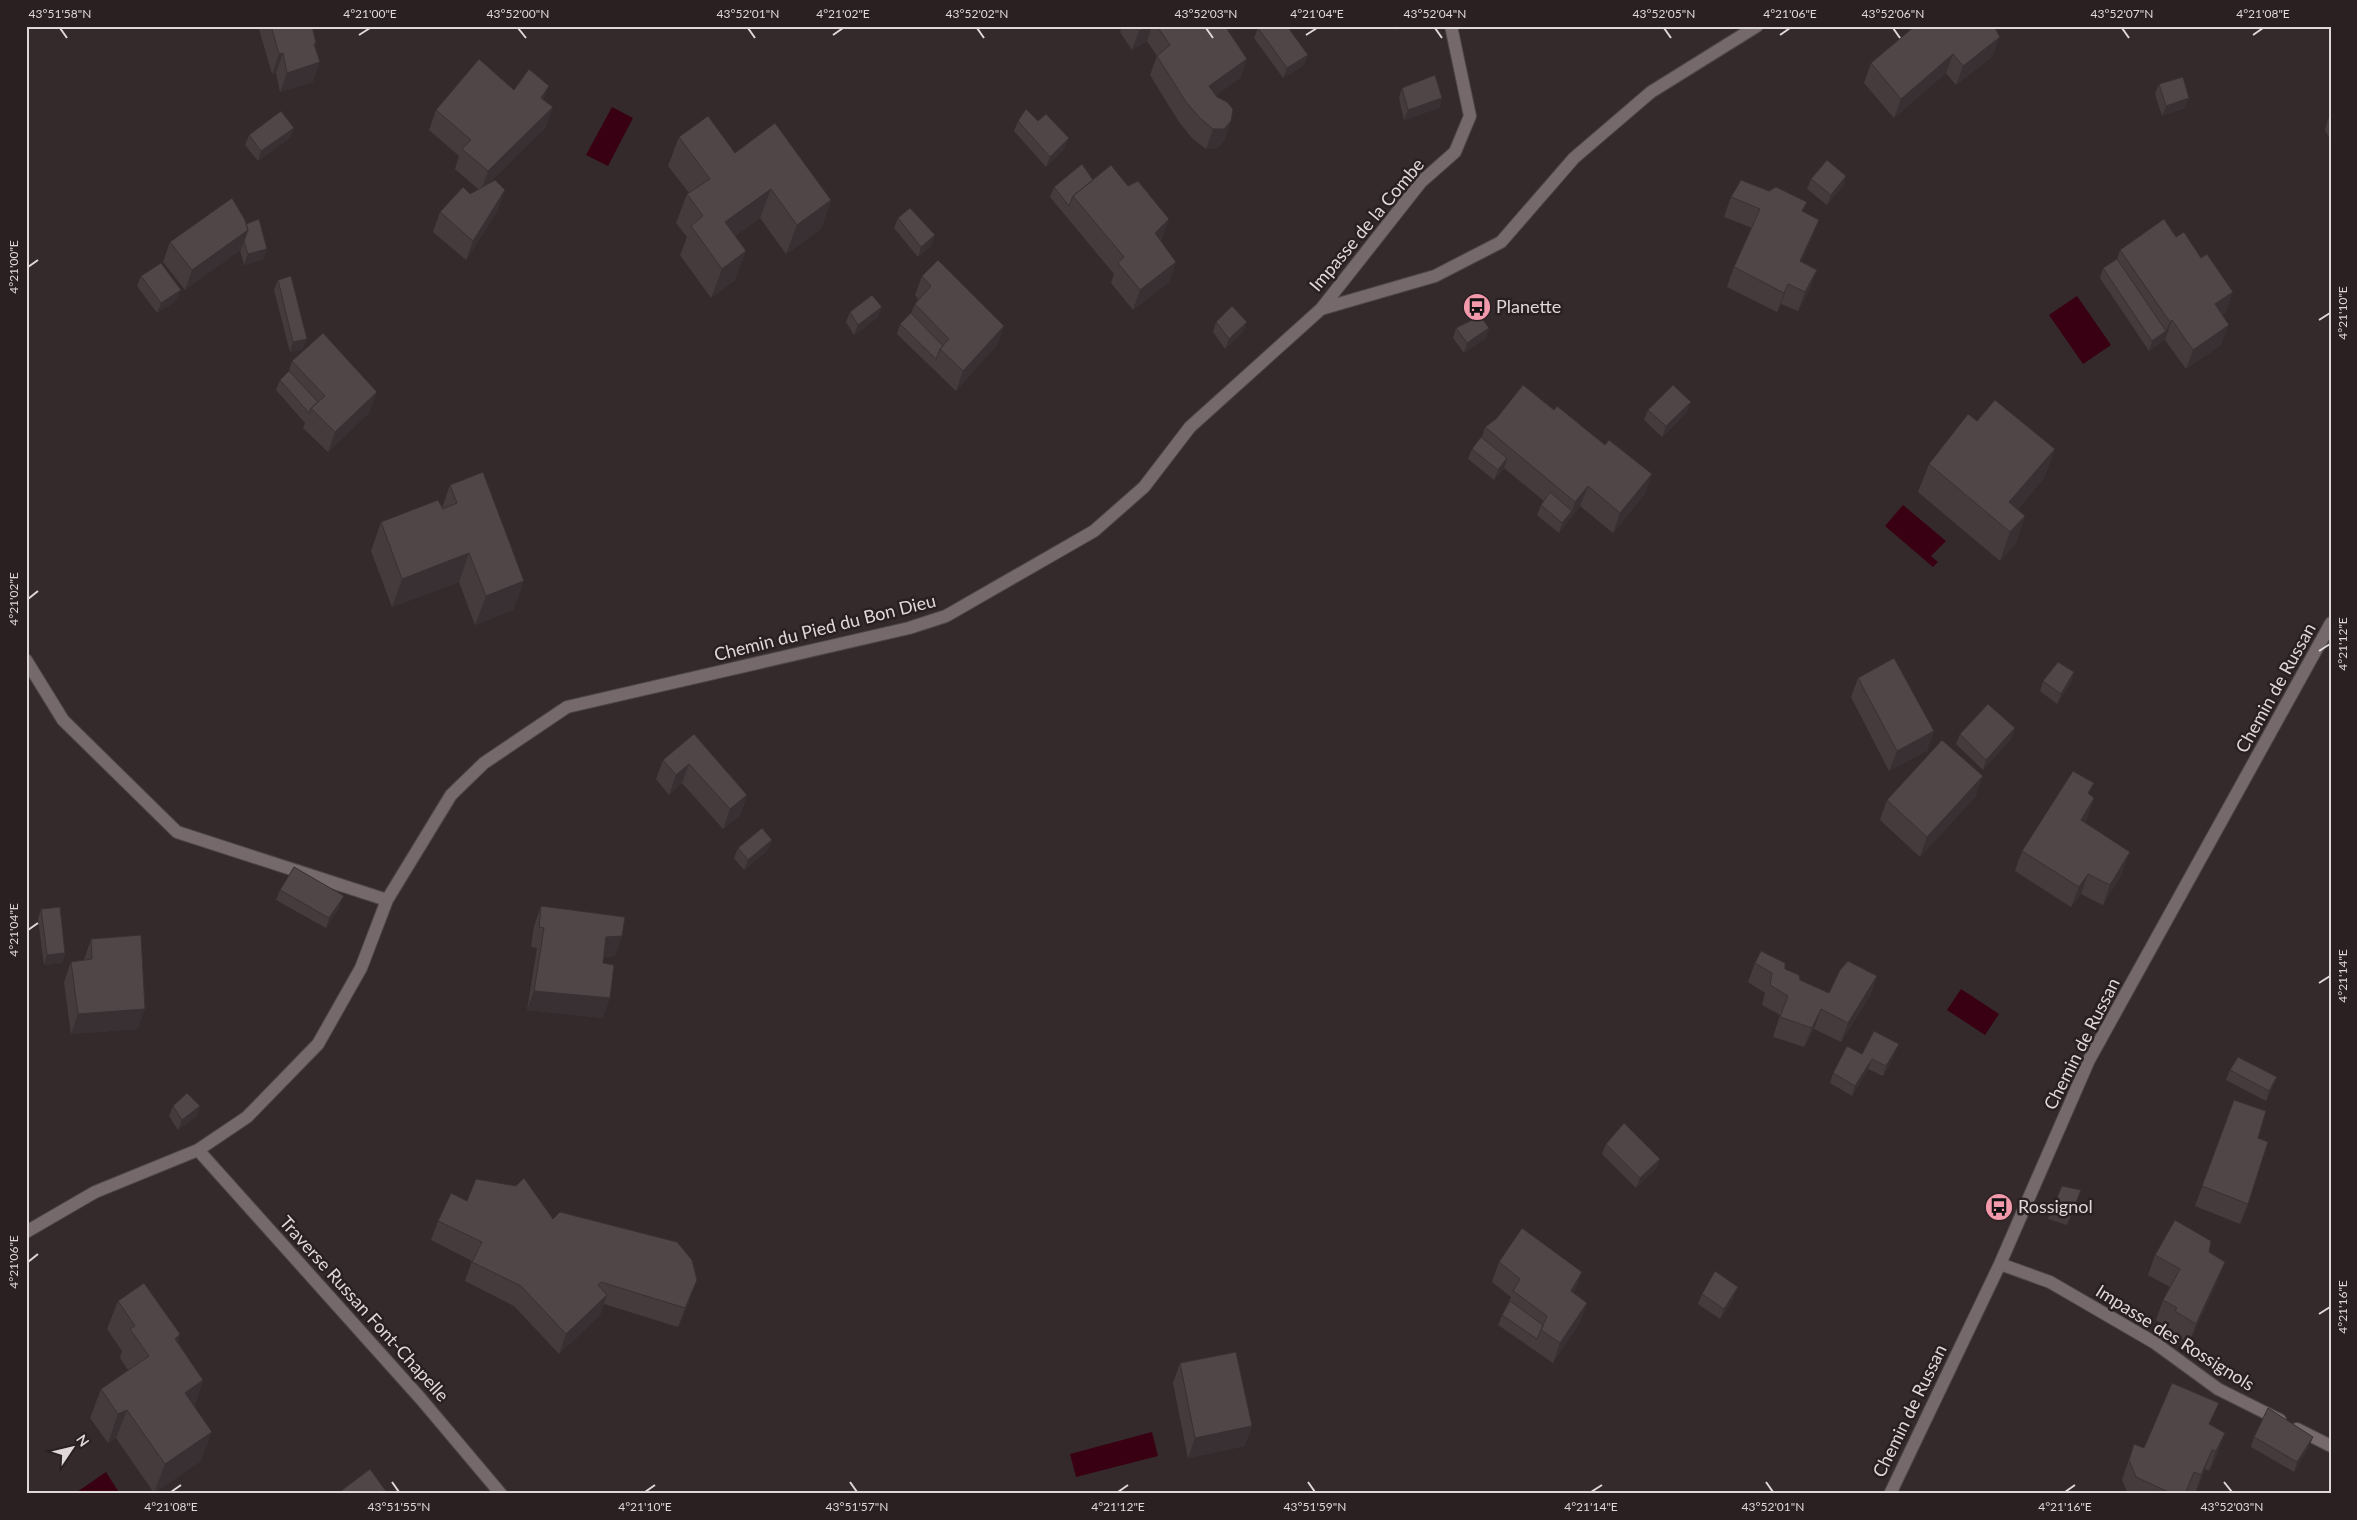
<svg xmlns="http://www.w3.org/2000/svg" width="2357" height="1520" font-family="Lato,sans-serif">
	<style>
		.water { fill: #390013 }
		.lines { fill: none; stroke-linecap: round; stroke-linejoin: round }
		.street-casing { stroke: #4e4647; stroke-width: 14 }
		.street { stroke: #75696b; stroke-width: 12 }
		.wall { fill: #453b3d }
		.shaded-wall { fill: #383032 }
		.building { fill: #504547; stroke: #383032 }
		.ticks { fill: none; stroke: #dfd8d9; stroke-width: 2 }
		.labels { text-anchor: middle; stroke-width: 5; stroke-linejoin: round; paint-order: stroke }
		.street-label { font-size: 18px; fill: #dfd8d9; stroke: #2a2022 }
		.poi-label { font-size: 18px; fill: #dfd8d9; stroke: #2a2022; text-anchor: start }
		.neatline { fill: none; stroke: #dfd8d9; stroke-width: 2 }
		.ticks-label { font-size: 12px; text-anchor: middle; fill: #dfd8d9 }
	</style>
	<rect width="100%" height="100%" fill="#342a2c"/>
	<path class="water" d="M612 107 633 118 608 166 586 155Z
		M2077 296 2111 345 2083 364 2049 315Z
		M1903 505 1946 541 1931 556 1938 562 1933 567 1885 526Z
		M1961 989 1999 1014 1985 1035 1947 1010Z
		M1152 1432 1158 1456 1076 1477 1070 1454Z
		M106 1472 120 1494H74Z"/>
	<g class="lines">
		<defs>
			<path id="street" d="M1321 309 1421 182 1455 152 1470 116 1451 26
				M26 660 63 720 177 832 387 900
				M198 1150 421 1399 501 1494
				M26 1232 95 1192 198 1150 247 1117 318 1044 361 968 387 900 451 795 484 763 567 707 909 628 946 616 1094 531 1144 487 1190 427 1321 309 1435 276 1501 242 1574 158 1651 92 1757 26
				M2000 1264 2050 1282 2155 1343 2218 1389 2280 1420
				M2297 1429 2331 1446
				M1890 1494 2000 1264 2089 1060 2331 623"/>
		</defs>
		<use href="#street" class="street-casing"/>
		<use href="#street" class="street"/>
	</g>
	<path class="wall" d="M260 26H312L316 43 315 47 313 82 280 92 276 73 272 74 259 29Z
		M1122 26H1225L1247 59 1240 78 1216 95 1231 121 1224 141 1217 148 1206 149 1192 138 1179 122 1150 75 1157 56 1147 41 1132 50 1120 32Z
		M1915 26H1995V27L1993 56 1956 85 1946 73 1894 118 1864 83 1871 63Z
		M1258 28 1308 55 1304 65 1283 78 1254 38Z
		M2159 84 2185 108 2162 116 2155 94Z
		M1402 88 1442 98 1439 108 1404 120 1399 98Z
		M514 90 543 100 546 127 488 184 498 210 466 260 433 232 440 212 478 189 455 169 459 156 429 130 436 110Z
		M2331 118V141L2325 130 2328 119Z
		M1018 121 1065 148 1046 167 1014 131Z
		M294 128 290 138 258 161 245 145 249 135Z
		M679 137 735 153 831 200 821 229 786 254 760 218 735 236V280L711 298 680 255 687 237 676 223 687 194 689 193 668 166Z
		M1846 176 1843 186 1827 205 1807 189 1811 179Z
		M1093 180 1162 239 1160 241 1176 262 1169 282 1133 310 1111 283 1114 274 1050 197 1054 187Z
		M1731 197 1803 211 1819 220 1811 240 1801 262 1810 289 1798 311 1781 304 1777 312 1727 287 1734 267 1752 228 1724 217Z
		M898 218 932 245 918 257 894 228Z
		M246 224 264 259 244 265 240 250 185 290 163 262 170 242Z
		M2120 250 2226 312 2222 315 2221 345 2186 369 2165 340 2149 351 2100 278 2103 268 2117 259Z
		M141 276 177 300 157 313 137 286Z
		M922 276 1004 326 997 345 956 391 897 334 900 324 911 313 915 304 918 299 915 295Z
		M278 280 303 349 290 352 274 290Z
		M850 312 878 317 854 335 846 322Z
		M1216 322H1247L1243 332 1225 349 1213 332Z
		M1456 328H1489L1486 338 1464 353 1453 338Z
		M292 361 370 412 328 452 303 428 305 423 276 390 280 380 289 371Z
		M1648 410 1687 412 1662 437 1644 420Z
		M1977 421 2055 449 2044 478 2018 509 2025 516 2015 545 2000 561 1918 492 1929 464Z
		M1485 427 1645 494 1613 533 1580 506 1559 533 1537 515 1541 505 1544 501 1504 468 1494 480 1468 459 1472 449 1482 437Z
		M450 485 524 581 513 610 475 625 459 582 392 607 371 551 381 522 442 508Z
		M2074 672 2071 682 2057 704 2040 691 2043 681Z
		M1858 678 1934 731 1927 751 1889 771 1851 697Z
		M694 734 747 795 740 815 723 829 682 783 669 795 656 779 663 760Z
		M1960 734 2012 738 1983 770 1956 744Z
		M1976 796 1920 857 1880 820 1887 800Z
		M2094 798 2087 818 2085 822 2123 872 2103 905 2081 894 2071 907 2015 871 2022 851Z
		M772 840 768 850 744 870 734 858 738 848Z
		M280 890 340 906 326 928 276 900Z
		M541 906 622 936 615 956 603 957V1018L527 1010 537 948 531 947 534 926Z
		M41 909 65 953 62 963 44 965 38 919Z
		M91 939 138 1029 71 1034 64 982 71 962 84 960Z
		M1755 963 1785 969 1800 980 1829 993 1877 976 1870 996 1841 1042 1814 1029 1804 1047 1773 1037 1780 1015 1762 1005 1765 993 1748 982Z
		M1862 1054H1895L1883 1076 1868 1069 1852 1096 1830 1083 1833 1073Z
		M2230 1070 2273 1087 2266 1101 2226 1080Z
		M2234 1100 2258 1138 2248 1204 2240 1224 2195 1206Z
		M173 1106H200L197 1116 178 1130 169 1116Z
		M1606 1144 1660 1159 1656 1169 1636 1188 1602 1154Z
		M2081 1190 2067 1225 2048 1219 2052 1209Z
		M467 1201 553 1219 690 1300 678 1327 604 1304 600 1315 559 1354 514 1306 465 1281 472 1261 431 1240 438 1221Z
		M2209 1252 2225 1262 2217 1282 2189 1343 2168 1331 2169 1328 2156 1320 2163 1300 2170 1287 2148 1275 2155 1255Z
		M1499 1262 1574 1293 1587 1303 1580 1322 1553 1363 1498 1325 1502 1315 1511 1297 1492 1282Z
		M1702 1294 1734 1297 1720 1319 1698 1304Z
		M118 1301 180 1334 178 1342 203 1380 194 1407 201 1461 154 1493 116 1438 108 1443 90 1418 101 1389 128 1370 120 1358 122 1351 107 1329Z
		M1180 1363 1245 1446 1188 1458 1173 1383Z
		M2210 1425 2218 1453 2209 1471 2205 1469 2195 1494H2192L2187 1492 2186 1494H2128L2122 1480 2134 1444 2144 1448Z
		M2254 1437 2309 1447 2294 1472 2251 1447Z"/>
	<path class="shaded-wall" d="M1146 26H1152L1147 41 1132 50 1139 31Z
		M1395 26H1407L1394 31Z
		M2000 37 1993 56 1956 85 1963 66Z
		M283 53 276 73 272 74 279 54Z
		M1953 54 1946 73 1894 118 1901 99Z
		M1308 55 1304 65 1283 78 1287 68Z
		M1247 59 1240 78 1202 105 1209 86Z
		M320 62 313 82 280 92 287 73Z
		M549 86 541 106V98Z
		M1442 98 1439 108 1404 120 1408 110Z
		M2189 98 2185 108 2162 116 2166 106Z
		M553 107 546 127 481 191 488 171Z
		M1231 121 1224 141 1217 148 1206 149 1213 129Z
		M294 128 290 138 258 161 261 151Z
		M1069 138 1065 148 1046 167 1050 157Z
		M1846 176 1843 186 1827 205 1831 195Z
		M771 189 760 218 714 251 725 222Z
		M505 190 498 210 466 260 473 241Z
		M831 200 821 229 786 254 797 225Z
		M1169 219 1162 239 1148 253 1155 233Z
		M1819 220 1811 240 1793 281 1800 261Z
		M248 230 241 250 185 290 192 270Z
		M935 235 932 245 918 257 921 247Z
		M267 249 264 259 244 265 248 254Z
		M746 251 735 280 711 298 722 269Z
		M1176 262 1169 282 1133 310 1140 290Z
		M1817 270 1810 289 1798 311 1805 292Z
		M1788 284 1781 304 1777 312 1784 293Z
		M181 290 177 300 157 313 161 303Z
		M2233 292 2226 312 2208 324 2215 304Z
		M882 307 878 317 854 335 858 325Z
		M2172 320 2165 340 2149 351 2152 341 2166 331 2170 322Z
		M1247 322 1243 332 1225 349 1229 339Z
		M2229 325 2221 345 2186 369 2193 350Z
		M1004 326 997 345 956 391 963 371Z
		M1489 328 1486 338 1464 353 1467 343Z
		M307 339 303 349 290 352 293 342Z
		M377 392 370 412 328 452 335 432Z
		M1691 402 1687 412 1662 437 1666 426Z
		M2055 449 2044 478 2003 526 2009 502Z
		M1507 458 1504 469 1494 480 1498 470Z
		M1652 474 1645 494 1613 533 1620 513Z
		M1588 486 1580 506 1559 533 1562 523 1572 511 1575 502Z
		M2025 516 2015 545 2000 561 2010 532Z
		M469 553 459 582 392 607 402 579Z
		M524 581 513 610 475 625 486 596Z
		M2074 672 2071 682 2057 704 2061 694Z
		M2015 728 2012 738 1983 770 1986 760Z
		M1934 731 1927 751 1889 771 1897 751Z
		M689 764 682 783 669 795 676 775Z
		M1983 776 1976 796 1920 857 1927 837Z
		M2094 783 2086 802 2088 793Z
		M747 795 740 815 723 829 730 809Z
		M2094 798 2087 818 2074 840 2081 820Z
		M772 840 768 850 744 870 748 860Z
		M2130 852 2123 872 2103 905 2110 885Z
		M2088 874 2081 894 2071 907 2079 887Z
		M344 896 340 906 326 928 329 918Z
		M622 936 615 956 599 957 606 937Z
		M65 953 62 963 44 965 47 955Z
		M1877 976 1870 996 1841 1042 1848 1023Z
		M534 991 610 998 603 1018 527 1010Z
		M145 1009 138 1029 71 1034 78 1014Z
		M1821 1009 1814 1029 1804 1047 1812 1028Z
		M1899 1044 1895 1054 1883 1076 1886 1066Z
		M1872 1059 1868 1069 1852 1096 1855 1086Z
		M2277 1077 2273 1087 2266 1101 2269 1091Z
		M200 1106 197 1116 178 1130 182 1120Z
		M1660 1159 1656 1169 1636 1188 1640 1178Z
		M2225 1262 2217 1282 2189 1343 2196 1324Z
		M1582 1272 1575 1292 1564 1310 1571 1291Z
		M697 1280 690 1300 678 1327 685 1308Z
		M1738 1287 1734 1297 1720 1319 1724 1309Z
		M607 1295 600 1315 559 1354 566 1334Z
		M1587 1303 1580 1322 1553 1363 1560 1343Z
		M180 1334 170 1363 175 1339Z
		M203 1380 193 1409 185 1393Z
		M127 1410 116 1438 108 1443 118 1414Z
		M1252 1426 1245 1446 1188 1458 1195 1438Z
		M212 1432 201 1461 154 1493 165 1464Z
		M2225 1433 2218 1453 2209 1471 2216 1451Z
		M2313 1437 2309 1447 2294 1472 2297 1462Z
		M2212 1450 2205 1469 2195 1494 2201 1475Z"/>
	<path class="building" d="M271 26H312L316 43 314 44 320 62 287 73 283 53 279 54Z
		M1136 26H1146L1139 31Z
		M1157 26H1225L1247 59 1209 86 1217 97 1227 102 1233 109 1231 121 1224 129H1213L1200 118 1186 102 1157 56 1170 45Z
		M1261 26H1287L1308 55 1287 68 1258 28Z
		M1915 26H1994L2000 37 1963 66 1953 54 1901 99 1871 63Z
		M479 59 514 90 529 69 549 86 541 98 553 107 488 171 462 149 471 140 436 110Z
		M1435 75 1442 98 1408 110 1402 88Z
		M2183 77 2189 98 2166 106 2159 84Z
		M1026 109 1038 121 1046 114 1069 138 1050 157 1018 121Z
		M281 111 294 128 261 151 249 135Z
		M708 116 735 153 775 123 831 200 797 225 771 189 725 222 746 251 722 269 691 226 703 216 687 194 710 179 679 137Z
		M1827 160 1846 176 1831 195 1811 179Z
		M1082 164 1093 180 1073 196 1069 206 1054 187Z
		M1111 165 1128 186 1138 181 1169 219 1155 233 1176 262 1140 290 1118 263 1124 257 1073 196Z
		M495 180 505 190 473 241 440 212 463 187 470 194Z
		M1741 180 1769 191 1776 187 1807 202 1802 211 1819 220 1800 261 1817 270 1805 292 1788 284 1784 293 1734 267 1760 209 1731 197Z
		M232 198 245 220 248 230 192 270 170 242Z
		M910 208 935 235 921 247 898 218Z
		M259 219 267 249 248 254 244 241 248 230 246 224Z
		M2164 219 2176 237 2184 232 2201 258 2207 254 2233 292 2215 304 2229 325 2193 350 2172 320 2170 322 2120 250Z
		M2117 259 2166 331 2152 341 2103 268Z
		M938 260 1004 326 963 371 940 349 949 339 915 304 931 286 922 276Z
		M161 263 181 290 161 303 141 276Z
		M291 276 307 339 293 342 278 280Z
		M872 295 882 307 858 325 850 312Z
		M1232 306 1247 322 1229 339 1216 322Z
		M911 313 943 346 940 349 936 359 900 324Z
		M1480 316 1489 328 1467 343 1456 328Z
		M323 333 377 392 335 432 311 408 325 396 292 361Z
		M289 371 318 402 311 408 309 413 280 380Z
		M1523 385 1554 410 1557 406 1605 445 1609 440 1652 474 1620 513 1588 486 1575 502 1485 427 1496 419Z
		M1673 385 1691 402 1666 426 1648 410Z
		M1995 400 2055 449 2009 502 2025 516 2010 532 1929 464 1968 414 1977 421Z
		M1481 437 1507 458 1498 470 1472 449Z
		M483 472 524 581 486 596 469 553 402 579 381 522 438 500 443 509 457 503 450 485Z
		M1550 492 1572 511 1562 523 1541 505Z
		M1894 658 1934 731 1897 751 1858 678Z
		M2058 662 2074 672 2061 694 2043 681Z
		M1988 704 2015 728 1986 760 1960 734Z
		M694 734 747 795 730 809 689 764 676 775 663 760Z
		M1942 740 1983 776 1927 837 1887 800Z
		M2073 771 2094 783 2088 793 2094 798 2081 820 2130 852 2110 885 2088 874 2079 887 2022 851Z
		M762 828 772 840 748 860 738 848Z
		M294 867 344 896 329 918 280 890Z
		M541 906 625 917 622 936 606 937 603 963 614 965 610 998 534 991 544 928 539 927Z
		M60 907 65 953 47 955 41 909Z
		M26 911H28V921H26Z
		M141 935 145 1009 78 1014 71 962 92 959 91 939Z
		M1761 951 1785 963V969L1799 975 1800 980 1829 993 1840 970 1848 961 1877 976 1848 1023 1821 1009 1812 1028 1780 1017 1788 996 1770 985 1772 973 1755 963Z
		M1874 1031 1899 1044 1886 1066 1872 1059 1855 1086 1833 1073 1847 1046 1862 1054Z
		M2238 1057 2277 1077 2269 1091 2230 1070Z
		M187 1093 200 1106 182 1120 173 1106Z
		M2234 1100 2266 1111 2258 1138 2268 1142 2248 1204 2202 1186Z
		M1624 1123 1660 1159 1640 1178 1606 1144Z
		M524 1178 553 1219 560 1212 677 1242 692 1260 697 1280 685 1308 601 1282 598 1285 607 1295 566 1334 521 1286 472 1262 482 1242 438 1221 451 1193 467 1201 476 1179 516 1186Z
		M2062 1186 2081 1190 2071 1215 2052 1209Z
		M2175 1220 2211 1241 2209 1252 2225 1262 2196 1324 2175 1311 2177 1308 2163 1300 2180 1269 2155 1255Z
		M1522 1228 1582 1272 1571 1291 1587 1303 1560 1343 1541 1330 1547 1316 1513 1291 1520 1279 1499 1262Z
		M1715 1271 1738 1287 1724 1309 1702 1294Z
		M144 1283 180 1334 175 1339 203 1380 185 1393 212 1432 165 1464 127 1410 118 1414 101 1389 149 1356 130 1329 135 1326 118 1301Z
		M1510 1301 1543 1325 1537 1339 1502 1315Z
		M1236 1352 1252 1426 1195 1438 1180 1363Z
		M2172 1383 2219 1403 2209 1424 2225 1433 2216 1451 2212 1450 2201 1475 2194 1472 2185 1494H2173L2136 1477 2129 1460 2134 1444 2144 1448Z
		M2268 1408 2313 1437 2297 1462 2254 1437Z
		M370 1469 388 1494H337Z"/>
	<path class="ticks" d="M60 28 67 38M518 28 526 38M748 28 755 38M977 28 984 38M1206 28 1213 38M1435 28 1442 38M1664 28 1671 38M1893 28 1900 38M2122 28 2129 38M359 35 370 28M833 35 843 28M1306 35 1317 28M1780 35 1790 28M2253 35 2263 28M28 267 38 260M2319 320 2330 313M28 599 38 591M2319 651 2330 644M28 930 38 923M2319 983 2330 976M28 1262 38 1254M2319 1314 2330 1307M392 1482 399 1492M850 1482 857 1492M1308 1482 1315 1492M1766 1482 1773 1492M2224 1482 2232 1492M171 1492 181 1485M645 1492 655 1485M1118 1492 1128 1485M1591 1492 1602 1485M2065 1492 2075 1485"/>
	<defs>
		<symbol id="bus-disc" viewBox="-11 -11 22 22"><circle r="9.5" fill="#f29aac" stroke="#2a2022"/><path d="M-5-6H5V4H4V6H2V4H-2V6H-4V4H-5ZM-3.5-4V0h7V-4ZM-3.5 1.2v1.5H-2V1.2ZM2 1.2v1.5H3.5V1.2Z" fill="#111"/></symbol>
	</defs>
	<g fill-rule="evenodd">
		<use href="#bus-disc" x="1461" y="291" width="32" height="32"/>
		<use href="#bus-disc" x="1983" y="1191" width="32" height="32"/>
	</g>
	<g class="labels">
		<g class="street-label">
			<text transform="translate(1367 225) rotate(-50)" y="6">Impasse de la Combe</text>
			<text transform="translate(825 628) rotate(-14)" y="6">Chemin du Pied du Bon Dieu</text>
			<text transform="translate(2276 688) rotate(-61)" y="6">Chemin de Russan</text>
			<text transform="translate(2082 1044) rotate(-63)" y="6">Chemin de Russan</text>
			<text transform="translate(364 1309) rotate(48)" y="6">Traverse Russan Font-Chapelle</text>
			<text transform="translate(2175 1338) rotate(32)" y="6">Impasse des Rossignols</text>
			<text transform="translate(1910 1411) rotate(-64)" y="6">Chemin de Russan</text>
		</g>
		<g class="poi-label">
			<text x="1496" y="313">Planette</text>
			<text x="2018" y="1213">Rossignol</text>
		</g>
	</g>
	<rect width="2357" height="1520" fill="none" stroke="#2a2022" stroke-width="55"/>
	<g transform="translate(72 1448) rotate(55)" stroke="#2a2022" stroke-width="4" paint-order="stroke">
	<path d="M0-4L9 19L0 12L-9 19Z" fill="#dfd8d9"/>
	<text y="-8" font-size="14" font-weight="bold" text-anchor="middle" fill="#dfd8d9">N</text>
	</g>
	<rect x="28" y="28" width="2302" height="1464" class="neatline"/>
	<g class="ticks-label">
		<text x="60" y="18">43°51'58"N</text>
		<text x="370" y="18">4°21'00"E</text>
		<text x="518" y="18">43°52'00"N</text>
		<text x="748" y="18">43°52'01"N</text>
		<text x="843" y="18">4°21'02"E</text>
		<text x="977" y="18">43°52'02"N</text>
		<text x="1206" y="18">43°52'03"N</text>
		<text x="1317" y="18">4°21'04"E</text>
		<text x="1435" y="18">43°52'04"N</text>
		<text x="1664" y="18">43°52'05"N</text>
		<text x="1790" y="18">4°21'06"E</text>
		<text x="1893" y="18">43°52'06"N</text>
		<text x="2122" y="18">43°52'07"N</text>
		<text x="2263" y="18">4°21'08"E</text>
		<text transform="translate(14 267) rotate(-90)" y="4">4°21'00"E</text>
		<text transform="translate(2343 313) rotate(-90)" y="4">4°21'10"E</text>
		<text transform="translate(14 599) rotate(-90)" y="4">4°21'02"E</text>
		<text transform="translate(2343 644) rotate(-90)" y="4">4°21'12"E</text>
		<text transform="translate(14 930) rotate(-90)" y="4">4°21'04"E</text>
		<text transform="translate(2343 976) rotate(-90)" y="4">4°21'14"E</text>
		<text transform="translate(14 1262) rotate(-90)" y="4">4°21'06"E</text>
		<text transform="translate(2343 1307) rotate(-90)" y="4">4°21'16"E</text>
		<text x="171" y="1511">4°21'08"E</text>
		<text x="399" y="1511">43°51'55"N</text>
		<text x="645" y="1511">4°21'10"E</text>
		<text x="857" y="1511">43°51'57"N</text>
		<text x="1118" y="1511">4°21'12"E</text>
		<text x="1315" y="1511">43°51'59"N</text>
		<text x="1591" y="1511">4°21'14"E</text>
		<text x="1773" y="1511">43°52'01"N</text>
		<text x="2065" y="1511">4°21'16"E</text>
		<text x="2232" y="1511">43°52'03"N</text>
	</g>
</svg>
